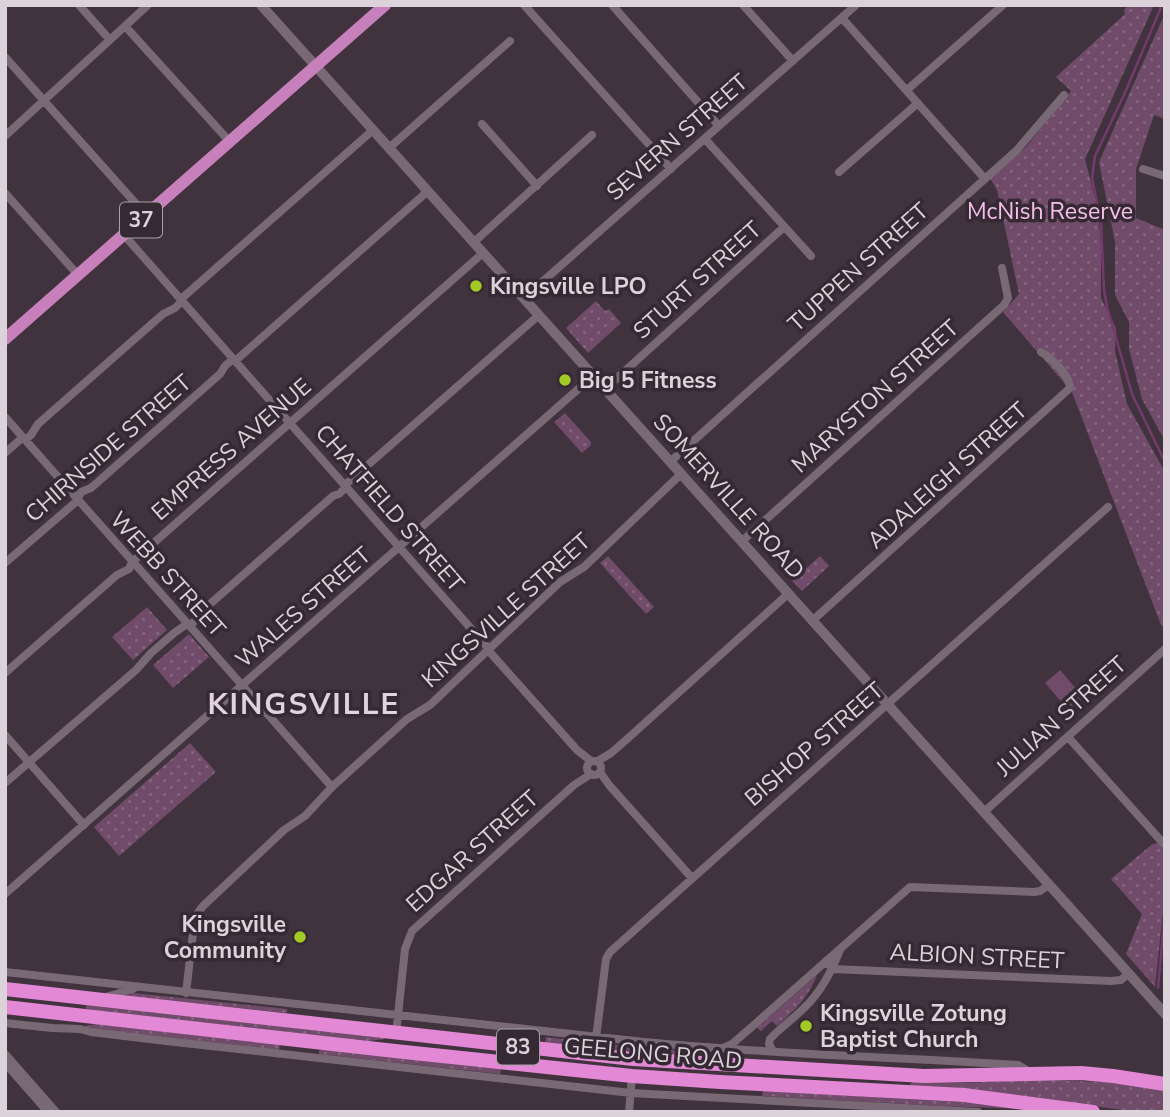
<svg xmlns="http://www.w3.org/2000/svg" width="1170" height="1117" font-family="'Nunito Sans',sans-serif">
	<style>
		.grass { fill: url(#grass-dots) }
		.garden { fill: #704b6a }
		.lines { fill: none; stroke-linecap: round; stroke-linejoin: round }
		.stream { stroke: #753a6d; stroke-width: 2.5 }
		.minor { stroke: #786975; stroke-width: 8 }
		.secondary { stroke: #786975; stroke-width: 10 }
		.primary { stroke: #c780bc; stroke-width: 12 }
		.trunk { stroke: #e288d4; stroke-width: 14 }
		.poi-dot { fill: #a3c926; stroke: #352933; stroke-width: 2.5 }
		.labels { text-anchor: middle; stroke-width: 7; stroke-linejoin: round; paint-order: stroke }
		.shield { fill: #352933; stroke: #a9a0a7; stroke-width: 2 }
		.shield-label { font-size: 21px; font-weight: bold; fill: #dbd3d9 }
		.street-label { font-size: 23px; fill: #dbd3d9; stroke: #352933 }
		.park-label { font-size: 23px; fill: #f5c0eb; stroke: #352933 }
		.poi-label { font-size: 23px; font-weight: bold; fill: #dbd3d9; stroke: #352933; text-anchor: start }
		.district-label { font-size: 30px; font-weight: bold; letter-spacing: 2px; fill: #e2d1de; stroke: #352933 }
	</style>
	<defs>
		<pattern id="grass-dots" width="8" height="8" patternUnits="userSpaceOnUse" patternTransform="scale(1.75)"><rect width="8" height="8" fill="#704b6a"/><path d="M2 2h.1M6 6h.1" fill="none" stroke="#84647f" stroke-width="1.8" stroke-linecap="round"/></pattern>
	</defs>
	<rect width="100%" height="100%" fill="#40333d"/>
	<path class="grass" d="M1128 5H1154L1085 159 1097 206 1101 243V298L1116 328 1115 351 1127 404 1165 472V629L1161 625 1072 392 1003 312 1019 294 997 190 990 178 1026 147 1071 91 1056 77 1125 14 1124 10Z
		M1165 13V119L1154 115 1136 169V218L1165 230V441L1142 399 1129 349V322L1115 295V242L1099 162Z
		M596 301 605 311 609 309 621 323 588 353 566 328Z
		M565 413 591 442V445L582 453 554 422Z
		M608 556 654 607 646 614 600 563Z
		M820 556 829 566 802 591 792 581Z
		M147 607 167 630 133 660 112 637Z
		M189 634 209 657 173 688 153 665Z
		M190 743 216 772 119 856 94 827Z
		M1165 840V893L1155 987 1126 954 1142 914 1111 879 1151 845Z
		M817 975C809 997 794 1011 777 1026L772 1021 761 1031 757 1028Z
		M133 993 287 1009V1013L126 996Z
		M87 1005 384 1038 385 1039 368 1041 90 1010 85 1008Z
		M96 1024 280 1044 279 1050 87 1028 86 1026Z
		M546 1037 625 1046 704 1052 686 1056 545 1043Z
		M327 1049 501 1069 500 1074 319 1054V1050Z
		M1031 1080 1106 1082 1165 1090V1112H1137L977 1090 909 1086 912 1082 967 1083Z
		M763 1091 976 1103 1025 1109 942 1106 762 1096Z"/>
	<path class="garden" d="M1060 670 1084 698 1069 711 1045 683Z"/>
	<g class="lines">
		<path class="stream" d="M1162 5 1124 95 1095 156 1092 178 1101 223 1104 290 1107 306 1132 394 1165 462
			M1158 988 1165 911"/>
		<path class="minor" d="M79 5 110 40
			M524 5 671 169
			M612 5 719 126
			M743 5 793 61
			M842 18 985 179
			M125 26 230 142
			M5 57 146 215
			M907 90 1003 5
			M482 124 537 186
			M5 136 148 5
			M705 139 811 256
			M389 148 510 41
			M1143 169 1165 176
			M839 172 918 103
			M5 193 78 275
			M124 235 489 649
			M474 242 592 135
			M524 298 856 5
			M181 299 373 130
			M235 361 428 191
			M605 389 784 227
			M5 417 332 787
			M25 440 31 435 38 424 163 314 175 308 182 301
			M5 453 23 437
			M670 462 1017 150 1064 95
			M345 485 539 315
			M741 542 1004 305 1008 298 1002 268
			M5 563 77 501 81 492 91 488 220 374 225 366 233 359
			M812 621 1070 388C1070 376 1052 358 1041 352
			M189 626 196 620 202 611 333 496 339 494 346 487
			M488 650 577 750 591 761
			M5 673 117 575 129 569 132 562 483 253
			M5 735 84 825
			M1068 737 1163 843
			M587 768a7 7 0 1 1 14 0a7 7 0 1 1-14 0Z
			M598 761 611 753 626 740 788 594
			M600 772 609 785 692 878
			M5 783 136 670 151 653 174 633 187 624
			M984 812 1165 649
			M5 894 593 376
			M826 961 832 969 1111 981 1121 980 1128 974
			M5 972 644 1042C768 1054 893 1057 1018 1065L1028 1071
			M186 993 194 924 197 914 203 906 284 830 305 816 332 787 407 719 430 705 560 582 584 567 681 474
			M106 997 133 989
			M5 1023 52 1028 80 1029 91 1032 166 1041 631 1093 978 1112
			M396 1034 405 949 412 931 574 785 591 774
			M596 1038 606 959 610 952 1108 507
			M723 1048 732 1044 754 1025 910 887 1034 892 1040 891 1049 885
			M773 1051 769 1044 770 1039C780 1028 793 1019 804 1008 821 992 831 972 840 950
			M5 1054 56 1112
			M5 1063 48 1112
			M629 1112 632 1076"/>
		<path class="secondary" d="M261 5 1165 1014"/>
		<path class="primary" d="M5 339 385 5"/>
		<path class="trunk" d="M5 989 633 1059 924 1076 1081 1073 1113 1076 1165 1084
			M5 1007 395 1051 632 1076 720 1082 964 1095 1093 1112"/>
	</g>
	<g class="poi-dot">
		<circle cx="476" cy="286" r="7"/>
		<circle cx="565" cy="380" r="7"/>
		<circle cx="300" cy="937" r="7"/>
		<circle cx="806" cy="1026" r="7"/>
	</g>
	<g class="labels">
		<g class="shield">
			<rect x="120" y="202.5" width="42" height="35" rx="5"/>
			<rect x="497" y="1029.5" width="42" height="35" rx="5"/>
		</g>
		<g class="shield-label">
			<text x="141" y="227">37</text>
			<text x="518" y="1054">83</text>
		</g>
		<g class="street-label">
			<text transform="translate(677 137) rotate(-41)" y="8">SEVERN STREET</text>
			<text transform="translate(858 267) rotate(-42)" y="8">TUPPEN STREET</text>
			<text transform="translate(697 280) rotate(-42)" y="8">STURT STREET</text>
			<text transform="translate(875 396) rotate(-42)" y="8">MARYSTON STREET</text>
			<text transform="translate(108 448) rotate(-41)" y="8">CHIRNSIDE STREET</text>
			<text transform="translate(231 449) rotate(-41)" y="8">EMPRESS AVENUE</text>
			<text transform="translate(947 475) rotate(-42)" y="8">ADALEIGH STREET</text>
			<text transform="translate(729 496) rotate(48)" y="8">SOMERVILLE ROAD</text>
			<text transform="translate(390 508) rotate(49)" y="8">CHATFIELD STREET</text>
			<text transform="translate(168 574) rotate(48)" y="8">WEBB STREET</text>
			<text transform="translate(303 607) rotate(-41)" y="8">WALES STREET</text>
			<text transform="translate(506 610) rotate(-42)" y="8">KINGSVILLE STREET</text>
			<text transform="translate(1061 716) rotate(-42)" y="8">JULIAN STREET</text>
			<text transform="translate(814 744) rotate(-41)" y="8">BISHOP STREET</text>
			<text transform="translate(472 851) rotate(-42)" y="8">EDGAR STREET</text>
			<text transform="translate(977 956) rotate(3)" y="8">ALBION STREET</text>
			<text transform="translate(653 1053) rotate(5)" y="8">GEELONG ROAD</text>
		</g>
		<g class="park-label">
			<text x="1050" y="219">McNish Reserve</text>
		</g>
		<g class="poi-label">
			<text x="490" y="294">Kingsville LPO</text>
			<text x="579" y="388">Big 5 Fitness</text>
			<text x="286" y="932" text-anchor="end">Kingsville<tspan x="286" dy="26">Community</tspan></text>
			<text x="820" y="1021">Kingsville Zotung<tspan x="820" dy="26">Baptist Church</tspan></text>
		</g>
		<g class="district-label">
			<text x="304" y="714">KINGSVILLE</text>
		</g>
	</g>
	<rect width="1170" height="1117" fill="none" stroke="#dbd3d9" stroke-width="14"/>
</svg>
